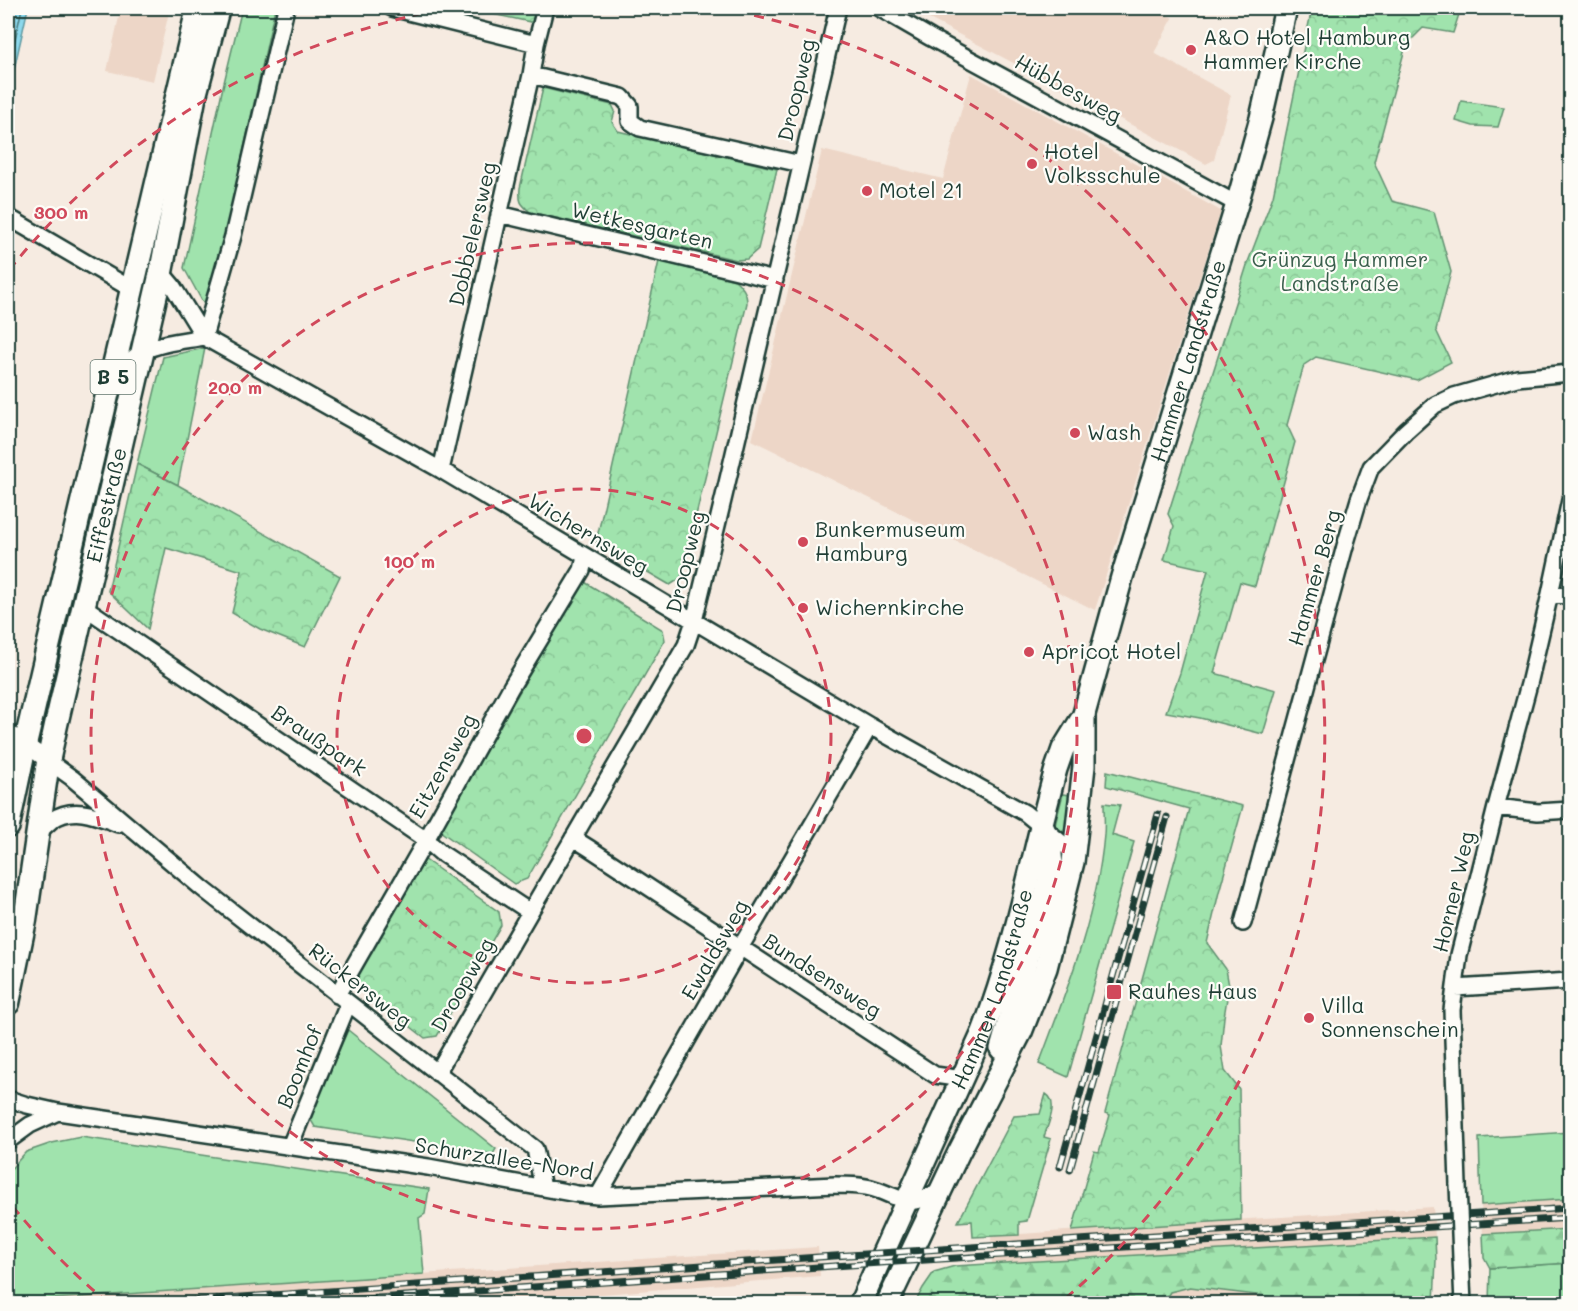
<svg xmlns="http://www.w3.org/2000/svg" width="1578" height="1311" font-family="Mali,sans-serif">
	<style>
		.built { fill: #edd6c7 }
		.green { fill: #a0e3ad; stroke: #609070; stroke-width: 1.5 }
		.forest { fill: url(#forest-firs); stroke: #609070; stroke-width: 1.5 }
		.park { fill: url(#park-crowns); stroke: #609070; stroke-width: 1.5 }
		.water { fill: url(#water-ripples); stroke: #609aa2; stroke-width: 1.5 }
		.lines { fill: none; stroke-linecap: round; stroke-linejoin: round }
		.shore { stroke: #4b7b7e; stroke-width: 1.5 }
		.minor-casing { stroke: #1f3d34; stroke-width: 20 }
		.secondary-casing { stroke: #1f3d34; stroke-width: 26 }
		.primary-casing { stroke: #1f3d34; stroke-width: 27 }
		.minor { stroke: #fdfcf7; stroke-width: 15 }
		.secondary { stroke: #fdfcf7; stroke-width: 21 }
		.primary { stroke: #fdfcf7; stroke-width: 22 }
		.rail-casing { stroke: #1f3d34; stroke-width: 7 }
		.rail { stroke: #fdfcf7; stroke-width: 4.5; stroke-dasharray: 14; stroke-linecap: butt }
		.minor-bridge-casing { stroke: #1f3d34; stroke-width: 20; stroke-linecap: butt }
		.minor-bridge { stroke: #fdfcf7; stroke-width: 15 }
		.ring { fill: none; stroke: #d1495b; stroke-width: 3; stroke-dasharray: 10 8 }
		.poi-dot { fill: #d1495b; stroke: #fdfcf7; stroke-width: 2 }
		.labels { text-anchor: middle; stroke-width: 4.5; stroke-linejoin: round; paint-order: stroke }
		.shield { fill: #fdfcf7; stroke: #62766e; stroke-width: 1.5 }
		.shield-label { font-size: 20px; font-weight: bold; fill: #1f3d34 }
		.poi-label { font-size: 21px; fill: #1f3d34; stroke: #fdfcf7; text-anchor: start }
		.street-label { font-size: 21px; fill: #1f3d34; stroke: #fdfcf7 }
		.park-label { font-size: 21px; fill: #395e4c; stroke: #fdfcf7 }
		.centre { fill: #d1495b; stroke: #fdfcf7; stroke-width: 3 }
		.ring-label { font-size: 18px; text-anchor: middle; font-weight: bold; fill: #d1495b; stroke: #fdfcf7; stroke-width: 4.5; stroke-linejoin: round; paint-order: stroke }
	</style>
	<defs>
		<pattern id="forest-firs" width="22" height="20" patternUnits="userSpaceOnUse" patternTransform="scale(1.5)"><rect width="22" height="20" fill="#a0e3ad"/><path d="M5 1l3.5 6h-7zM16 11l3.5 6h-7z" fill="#89c495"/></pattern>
		<pattern id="park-crowns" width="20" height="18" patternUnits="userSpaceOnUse" patternTransform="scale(1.5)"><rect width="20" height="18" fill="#a0e3ad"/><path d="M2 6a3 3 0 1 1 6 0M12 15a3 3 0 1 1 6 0" fill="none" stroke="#89c495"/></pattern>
		<pattern id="water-ripples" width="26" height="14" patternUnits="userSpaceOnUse" patternTransform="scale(1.5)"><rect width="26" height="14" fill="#8cd8ec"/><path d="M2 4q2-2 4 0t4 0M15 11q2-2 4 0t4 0" fill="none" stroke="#78bacb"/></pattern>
	</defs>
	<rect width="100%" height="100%" fill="#f6ebe1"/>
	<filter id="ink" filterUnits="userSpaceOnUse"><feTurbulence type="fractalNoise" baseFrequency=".0167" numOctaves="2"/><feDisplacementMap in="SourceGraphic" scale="12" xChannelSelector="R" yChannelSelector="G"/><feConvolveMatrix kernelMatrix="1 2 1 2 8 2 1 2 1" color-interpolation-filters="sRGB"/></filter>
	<g filter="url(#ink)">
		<path class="built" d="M121 8H170L153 81 107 71Z
			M926 8H1154L1173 18 1154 53 1231 95 1214 160 1206 164 922 15Z
			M971 74 1221 211 1095 610 752 440 822 150 943 179Z
			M1570 1199V1229L1483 1234 1481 1205Z
			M1433 1207 1435 1237 992 1265 991 1236Z
			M818 1247 820 1276 494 1303H8V1302Z
			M1190 1287 1323 1303 1163 1304 1170 1292Z
			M703 1299 837 1300 836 1304H703Z"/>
		<path class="green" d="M242 8H275L208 312 184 268 222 91Z
			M205 348 178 485 137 464 163 357Z
			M1063 794 1070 795 1066 837 1054 829Z
			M1104 803 1120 805 1112 835 1134 842 1068 1077 1039 1064C1067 990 1097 915 1104 835 1105 825 1104 814 1104 803Z
			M348 1030 496 1149 493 1154 315 1127 311 1120 312 1110Z
			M1570 1132V1199L1481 1205 1479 1138Z
			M81 1137 429 1189 425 1214 419 1218 424 1274 8 1302V1172L26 1152 52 1143Z
			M1570 1263V1303H1489L1490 1268Z
			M703 1299V1303H575Z"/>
		<path class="forest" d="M1570 1229V1263L1490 1268 1484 1257 1483 1234Z
			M1435 1237 1436 1260 1434 1303H1323L1190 1287 1170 1292 1163 1303H915L923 1288 934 1272 955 1266Z"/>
		<path class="park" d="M464 8H539L535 23Z
			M1312 8H1461L1453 33 1423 28 1406 45 1374 162 1392 201 1434 212 1451 272 1436 330 1451 362 1417 380 1316 357 1304 365 1287 425 1295 442 1255 586 1240 582 1214 673 1276 690 1263 734 1200 718 1166 712 1180 673 1208 570 1164 560 1174 526 1168 514 1248 262 1273 196Z
			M543 88 612 105 615 111 612 122 618 131 777 169 758 249 747 259 737 260 530 212C520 203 519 202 520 188Z
			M1461 101 1504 107 1498 127 1473 126 1456 121Z
			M659 261 735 280C743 287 747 293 747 303L681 578 670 585 596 542Z
			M137 464 178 485 340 576 305 647 260 629 232 613 242 571 166 548 148 629 108 591Z
			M583 581 663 630 665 640 527 879 514 884 440 831Z
			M1107 771 1243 806 1219 892 1207 943 1226 969 1229 986 1224 1017 1221 1046 1225 1071 1239 1089 1241 1220 1072 1231 1094 1151 1099 1152 1110 1115 1105 1113 1189 809 1106 786Z
			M424 859 499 912 501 925 437 1036 425 1038 354 982Z
			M1046 1094C1059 1102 1048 1124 1044 1137L1051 1139 1027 1221 1019 1222V1235L973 1237 972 1221 958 1222 1014 1116 1040 1114Z"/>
		<path class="water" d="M8 8H28L8 96Z"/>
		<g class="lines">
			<path class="shore" d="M8 70 22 8"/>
			<defs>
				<path id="minor" d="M392 8 536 44
					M879 8 931 38 1237 204
					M531 75 622 97 630 106V121L640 128 801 164
					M499 214 775 280
					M8 217 133 290
					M161 272 172 285 204 337 441 470 870 726 1025 813 1074 853
					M204 337 233 236 286 8
					M113 379C140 343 163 344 204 337
					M441 470 531 75 536 44 545 8
					M1550 594 1570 596
					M83 606 426 840 441 853 530 912
					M8 732 72 778 202 888 535 1149 543 1188
					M1496 807 1538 812 1570 810
					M38 834C42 829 47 824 52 820 74 805 97 816 118 824
					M573 838 589 848 935 1075 962 1079
					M1243 923 1345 546 1359 499 1371 467 1406 431 1435 405 1454 396 1517 378 1570 373
					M1455 988 1570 981
					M337 995 426 840 511 687 582 570 585 557
					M437 1073 530 912 686 645 694 621 724 496 838 8
					M8 1099 27 1105 58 1112 428 1167 577 1194 598 1196 835 1185C848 1185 862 1185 874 1189 906 1199 908 1211 941 1189
					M8 1141 30 1125 58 1112
					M290 1146 348 1004
					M1458 1185 1452 1010 1459 955 1496 807 1529 684 1550 594 1570 500
					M598 1196 740 948 870 726
					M1461 1258 1463 1304"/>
				<g id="secondary">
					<path d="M1001 1049 1045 897 1052 866 1050 843 1042 825"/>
					<path id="s1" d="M860 1304 983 1032C1016 947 1032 856 1056 769L1063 749 1084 715"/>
					<path id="s2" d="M887 1304 959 1152 1021 1032 1046 968 1073 862 1084 766V714L1122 577 1237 204 1261 118 1286 8"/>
				</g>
				<g id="primary">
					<path d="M8 826 25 745 198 8"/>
					<path id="s3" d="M8 1003 25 920 48 762 56 725 161 272 194 99 218 8"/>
				</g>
			</defs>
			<use href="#minor" class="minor-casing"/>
			<use href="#secondary" class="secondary-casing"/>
			<use href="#primary" class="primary-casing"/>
			<use href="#minor" class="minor"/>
			<use href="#secondary" class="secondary"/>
			<use href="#primary" class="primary"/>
			<defs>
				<path id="rail" d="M1060 1167 1158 814
					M1070 1170 1167 817
					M142 1304 819 1257 1570 1208
					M292 1304 819 1267 1570 1218"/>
			</defs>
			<use href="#rail" class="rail-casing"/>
			<use href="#rail" class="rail"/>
			<defs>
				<path id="minor-bridge" d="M1458 1185 1461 1258"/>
			</defs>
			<use href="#minor-bridge" class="minor-bridge-casing"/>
			<use href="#minor-bridge" class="minor-bridge"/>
		</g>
	</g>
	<g class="ring">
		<circle cx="584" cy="736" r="247"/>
		<circle cx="584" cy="736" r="493"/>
		<path d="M108 1303A740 740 0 0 1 9 1202M9 270A740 740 0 0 1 449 8M719 8A740 740 0 0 1 1060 1303"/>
	</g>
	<g class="poi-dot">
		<circle cx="1191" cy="50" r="6"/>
		<circle cx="1032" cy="164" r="6"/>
		<circle cx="867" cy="191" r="6"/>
		<circle cx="1075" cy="433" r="6"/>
		<circle cx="803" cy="542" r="6"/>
		<circle cx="803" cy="608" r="6"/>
		<circle cx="1029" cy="652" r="6"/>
		<rect x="1106" y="984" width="16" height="16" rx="3"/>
		<circle cx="1309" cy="1018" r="6"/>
	</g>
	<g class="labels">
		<rect class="shield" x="90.5" y="360" width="45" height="34" rx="4.5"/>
		<g class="shield-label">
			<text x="113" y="384">B 5</text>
		</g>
		<g class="poi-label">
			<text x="1203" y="45">A&amp;O Hotel Hamburg<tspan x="1203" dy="24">Hammer Kirche</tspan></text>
			<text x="1044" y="159">Hotel<tspan x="1044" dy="24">Volksschule</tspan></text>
			<text x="879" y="198">Motel 21</text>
			<text x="1087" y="440">Wash</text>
			<text x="815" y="537">Bunkermuseum<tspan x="815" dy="24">Hamburg</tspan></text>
			<text x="815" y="615">Wichernkirche</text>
			<text x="1041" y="659">Apricot Hotel</text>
			<text x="1128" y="999">Rauhes Haus</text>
			<text x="1321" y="1013">Villa<tspan x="1321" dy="24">Sonnenschein</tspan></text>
		</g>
		<g class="street-label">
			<text transform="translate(1068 89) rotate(29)" y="7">Hübbesweg</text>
			<text transform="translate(797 90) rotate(-77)" y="7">Droopweg</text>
			<text transform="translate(642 226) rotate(13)" y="7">Wetkesgarten</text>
			<text transform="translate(473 234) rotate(-77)" y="7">Dobbelersweg</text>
			<text dy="7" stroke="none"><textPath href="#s2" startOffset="998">Hammer Landstraße</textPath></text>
			<text dy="7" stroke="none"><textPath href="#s3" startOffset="508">Eiffestraße</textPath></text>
			<text transform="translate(588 534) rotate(31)" y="7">Wichernsweg</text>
			<text transform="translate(686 562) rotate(-76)" y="7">Droopweg</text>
			<text transform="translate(1315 578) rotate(-74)" y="7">Hammer Berg</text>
			<text transform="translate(319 741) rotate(34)" y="7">Braußpark</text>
			<text transform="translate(443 766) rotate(-61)" y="7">Eitzensweg</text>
			<text transform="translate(1454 892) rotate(-77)" y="7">Horner Weg</text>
			<text transform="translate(715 950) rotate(-60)" y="7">Ewaldsweg</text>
			<text transform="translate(822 976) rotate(33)" y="7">Bundsensweg</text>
			<text transform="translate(463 985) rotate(-60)" y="7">Droopweg</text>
			<text transform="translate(360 986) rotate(38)" y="7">Rückersweg</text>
			<text dy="7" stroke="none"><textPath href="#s1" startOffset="342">Hammer Landstraße</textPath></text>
			<text transform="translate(300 1067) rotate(-68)" y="7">Boomhof</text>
			<text transform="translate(504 1159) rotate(9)" y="7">Schurzallee-Nord</text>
		</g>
		<g class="park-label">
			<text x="1340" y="267">Grünzug Hammer<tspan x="1340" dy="24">Landstraße</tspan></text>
		</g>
	</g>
	<circle cx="584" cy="736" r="9" class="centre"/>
	<g class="ring-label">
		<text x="61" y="219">300 m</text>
		<text x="235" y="394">200 m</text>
		<text x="409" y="568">100 m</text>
	</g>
	<rect width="1578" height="1311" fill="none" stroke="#fdfcf7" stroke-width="30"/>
	<rect x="15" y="15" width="1548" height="1281" fill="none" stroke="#1f3d34" stroke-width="2" filter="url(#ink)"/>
</svg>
